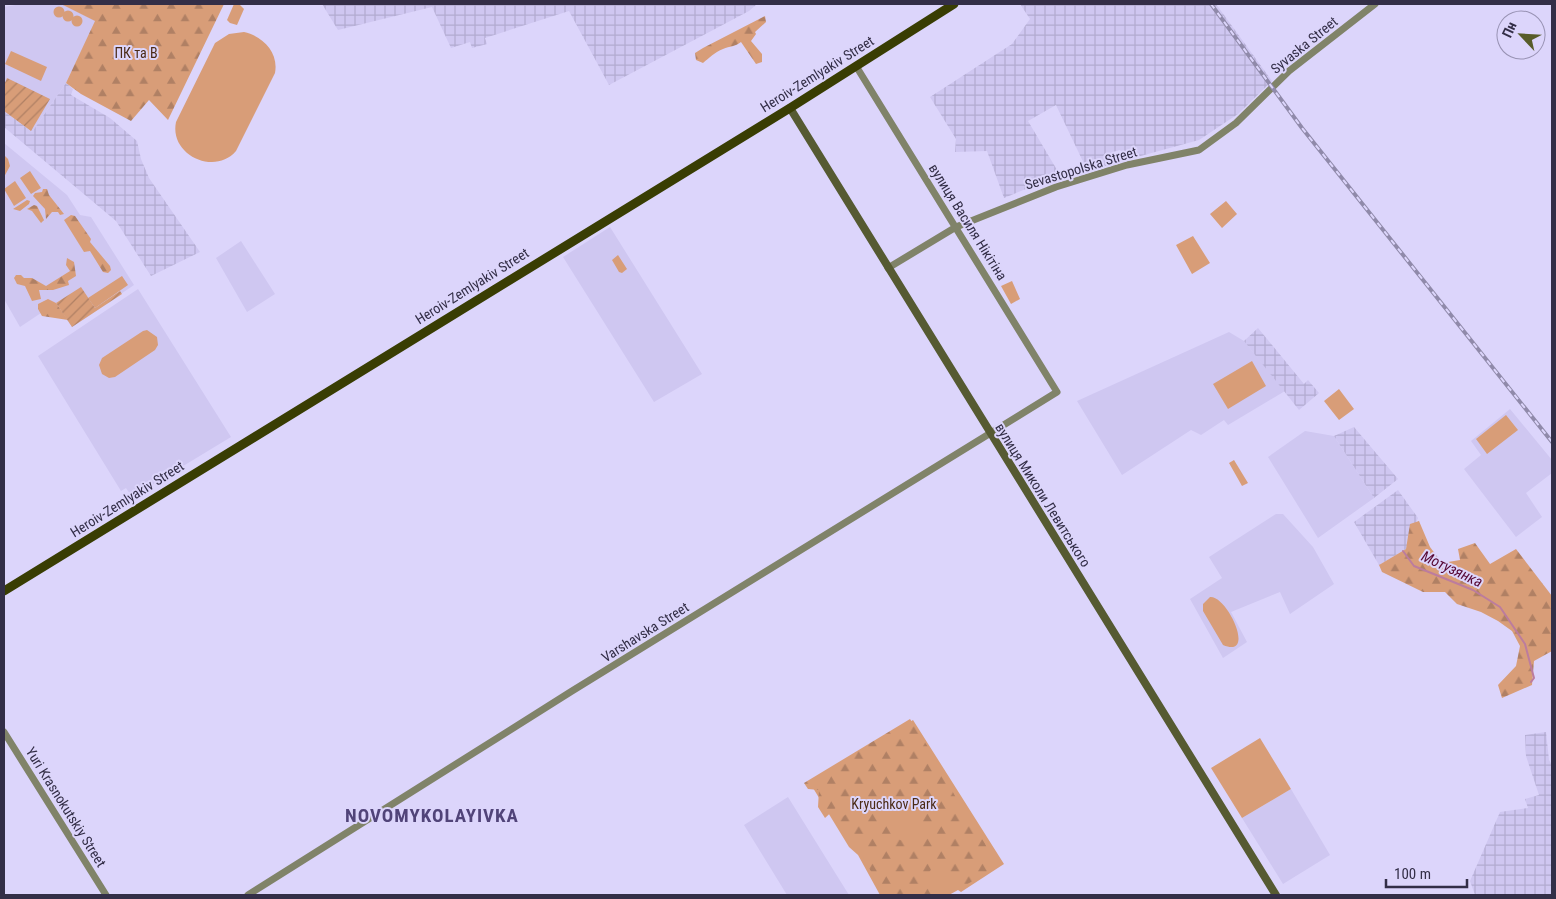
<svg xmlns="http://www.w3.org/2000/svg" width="1556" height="899" font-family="'Roboto Condensed',sans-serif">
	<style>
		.built { fill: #cfc7f1 }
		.industrial { fill: url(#industrial-grid) }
		.green { fill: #d89d78 }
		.forest { fill: url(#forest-firs); fill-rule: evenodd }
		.garden { fill: url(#garden-furrows) }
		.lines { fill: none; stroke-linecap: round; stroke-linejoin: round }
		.stream { stroke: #bc7c9e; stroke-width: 2 }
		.tertiary { stroke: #808369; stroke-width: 7 }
		.secondary { stroke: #565a32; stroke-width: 8 }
		.primary { stroke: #393d03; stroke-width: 9 }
		.rail-casing { stroke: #908aaa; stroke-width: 4 }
		.rail { stroke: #dcd5fb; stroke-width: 2; stroke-dasharray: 5.5; stroke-linecap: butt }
		.labels { text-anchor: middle; stroke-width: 4; stroke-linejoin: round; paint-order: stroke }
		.street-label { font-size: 14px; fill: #332e47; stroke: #dcd5fb }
		.park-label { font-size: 14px; fill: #4a2a15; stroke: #dcd5fb }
		.water-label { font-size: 15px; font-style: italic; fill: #560733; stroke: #dcd5fb }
		.district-label { font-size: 19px; font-weight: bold; letter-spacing: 1px; fill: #514479; stroke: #dcd5fb }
	</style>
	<defs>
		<pattern id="industrial-grid" width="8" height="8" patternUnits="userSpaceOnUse" patternTransform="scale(1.25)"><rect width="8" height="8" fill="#cfc7f1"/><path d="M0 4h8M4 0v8" fill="none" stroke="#b2abd0"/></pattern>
		<pattern id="forest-firs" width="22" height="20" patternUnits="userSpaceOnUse" patternTransform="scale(1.25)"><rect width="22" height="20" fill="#d89d78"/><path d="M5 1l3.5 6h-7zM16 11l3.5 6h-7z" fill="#b08064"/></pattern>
		<pattern id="garden-furrows" width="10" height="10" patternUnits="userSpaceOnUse" patternTransform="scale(1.25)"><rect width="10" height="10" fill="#d89d78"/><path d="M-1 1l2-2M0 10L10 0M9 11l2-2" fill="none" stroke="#b08064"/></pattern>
	</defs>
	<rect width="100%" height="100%" fill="#dcd5fb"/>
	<path class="built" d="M21 4H61L96 21 66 83 32 132 4 111V7Z
		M4 143 67 195 80 215 91 217 134 285 72 327 56 303 20 327 4 299Z
		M610 227 702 374 654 402 563 257Z
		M241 241 275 294 247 312 216 258Z
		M138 289 231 437 132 497 126 488 121 491 38 356Z
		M1229 332 1244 341 1285 391 1228 425 1224 420 1201 435 1191 430 1122 475 1077 401Z
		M1510 409 1552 460V473L1526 493 1542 517 1516 537 1464 469 1481 455 1471 441Z
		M1305 431 1334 436 1374 498 1318 538 1268 457Z
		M1276 514H1283L1313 547 1334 584 1290 614 1280 592 1231 612 1247 642 1223 658 1190 599 1222 578 1209 557Z
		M1291 789 1330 855 1283 884 1242 818Z
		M788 797 834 871 849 895H787L744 825Z"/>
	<path class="industrial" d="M322 4H757L749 11 609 85 569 11 485 38 487 44 472 48 470 42 451 48 432 7 338 30Z
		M1020 4H1216L1272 81 1238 114 1199 140 1126 160 1120 150 1113 152 1116 162 1088 172 1056 105 1028 121 1060 175 1004 198 987 151 955 152 956 139 930 97 1012 44 1030 19Z
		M66 83 73 89 71 95 110 118 137 141 141 159 149 178 200 252 151 276 116 221 4 127V111L32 132Z
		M1258 328 1304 384 1308 380 1319 393 1299 410 1244 341Z
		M1354 427 1398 479 1374 498 1334 436Z
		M1398 490 1418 518 1406 549 1379 565 1354 522Z
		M1546 732 1549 760 1552 765V895H1475L1470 881 1500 812 1528 808 1525 799 1539 795 1526 756 1525 735Z"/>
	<path class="green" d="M234 4 240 5 244 9 237 25 230 23 227 20Z
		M53.5 12a5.5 5.5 0 1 1 11 0a5.5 5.5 0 1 1-11 0Z
		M62.5 16a5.5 5.5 0 1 1 11 0a5.5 5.5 0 1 1-11 0Z
		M71.5 21a5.5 5.5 0 1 1 11 0a5.5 5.5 0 1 1-11 0Z
		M244 32C262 36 279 52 275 73L236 151C215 176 169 155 176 122L215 43 229 34Z
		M11 51 47 67 41 81 5 64Z
		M4 155 8 159 10 166 4 177Z
		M30 171 41 188 31 194 20 178Z
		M15 181 26 198 14 206 4 189Z
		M1226 201 1237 214 1222 228 1210 214Z
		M1193 236 1210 263 1192 274 1176 245Z
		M618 255 627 269 622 273 619 272 612 260Z
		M122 276 128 285 95 308 88 298Z
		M1012 281 1020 299 1011 304 1001 286Z
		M147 330 157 337 158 345 155 350 115 377 109 378 102 374 99 365 102 358 143 331Z
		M1252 361 1266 386 1228 409 1213 384Z
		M1339 389 1354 409 1339 420 1324 401Z
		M1506 415 1518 430 1487 454 1476 439Z
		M1234 460 1248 483 1242 486 1229 463Z
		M1210 597C1227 595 1257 659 1223 645L1203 611V604Z
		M913 720 1004 864 961 892 958 890 949 895H880L858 855 849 847 810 783Z
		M1260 738 1291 789 1242 818 1211 768Z"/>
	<path class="forest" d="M61 4H224L168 120 149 100 131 121 81 94 66 83 95 21Z
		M765 16 766 22 755 32 756 34 751 41 762 54V62L756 64 741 42C735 47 730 46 723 49 715 52 709 58 703 63L696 60 695 53 703 48Z
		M43 189H47L49 195 64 214 60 215 58 212H52L46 219 45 209 33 196 35 193 42 192Z
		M27 200 30 201 29 204 20 211 13 209Z
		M34 205 37 206 44 220 41 223 32 211 27 209Z
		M71 215 75 216 91 239 90 242 110 266 111 270 108 273 103 272 90 251 84 252 64 220Z
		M67 258 74 262 76 276 68 281 69 285 53 290H39L41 299 32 301 25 286 17 284 14 278 16 275H21L24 278H32L46 286 70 271 66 265Z
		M48 299 56 303 68 320 42 316 38 309V304Z
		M1419 521 1430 547 1442 563 1460 560 1458 549 1475 543 1490 564 1516 549 1552 596V651L1534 661 1532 685 1502 698 1498 685 1516 666 1520 646 1512 631 1498 621 1481 612 1457 604 1445 592H1423L1382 572 1379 565 1406 549 1410 524Z
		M910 719C931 749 947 782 965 814 976 833 988 841 992 864L985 874 964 886C955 881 951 871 943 864L934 865 928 874 932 885 939 895H886L867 865 858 846 836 821 848 813 839 805 825 818 818 807 819 790 808 789 804 783ZM904 808 916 811 923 822 918 836C906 845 895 841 889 828L893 814Z"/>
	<path class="garden" d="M7 78 50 99 31 131 4 111V85Z
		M81 287 95 308 120 291 122 294 72 327 56 303Z"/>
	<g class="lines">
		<path class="stream" d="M1403 551 1414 566 1473 590 1500 607 1525 644 1534 678 1531 682"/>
		<path class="tertiary" d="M888 268 956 227 1056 187 1127 165 1199 150 1236 123 1289 71 1375 4
			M4 732 106 895
			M248 895 572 691 1057 392 856 66"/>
		<path class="secondary" d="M790 108 1276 895"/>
		<path class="primary" d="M4 591 790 108 954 4"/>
		<defs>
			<path id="rail" d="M1211 4 1302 128 1552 442"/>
		</defs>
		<use href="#rail" class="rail-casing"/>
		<use href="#rail" class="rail"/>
	</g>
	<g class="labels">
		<g class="street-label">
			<text transform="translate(1304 45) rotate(-39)" y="5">Syvaska Street</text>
			<text transform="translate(817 74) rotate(-32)" y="5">Heroiv-Zemlyakiv Street</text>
			<text transform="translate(1081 168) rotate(-17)" y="5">Sevastopolska Street</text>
			<text transform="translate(968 222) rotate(58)" y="5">вулиця Василя Нікітіна</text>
			<text transform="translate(472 286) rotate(-32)" y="5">Heroiv-Zemlyakiv Street</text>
			<text transform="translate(1043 495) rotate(58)" y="5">вулиця Миколи Левитського</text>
			<text transform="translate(127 499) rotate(-32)" y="5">Heroiv-Zemlyakiv Street</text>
			<text transform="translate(645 632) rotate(-32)" y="5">Varshavska Street</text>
			<text transform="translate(66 807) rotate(58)" y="5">Yuri Krasnokutskiy Street</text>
		</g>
		<g class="park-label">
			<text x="136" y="58">ПК та В</text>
			<text x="894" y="809">Kryuchkov Park</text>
		</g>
		<g class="water-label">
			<text transform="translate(1452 569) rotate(25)" y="5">Мотузянка</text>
		</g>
		<g class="district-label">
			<text x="432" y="822">NOVOMYKOLAYIVKA</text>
		</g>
	</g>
	<rect width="1556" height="899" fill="none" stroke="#332e47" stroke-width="10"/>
	<g transform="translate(1521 35) rotate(295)"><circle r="24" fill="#dcd5fb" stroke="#9892b3"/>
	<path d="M0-4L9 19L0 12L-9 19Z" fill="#585c2a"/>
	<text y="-8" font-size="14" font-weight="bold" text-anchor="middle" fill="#332e47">Пн</text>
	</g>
	<path d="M1386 879v8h81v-8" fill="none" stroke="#332e47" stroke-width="2.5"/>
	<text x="1394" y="879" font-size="15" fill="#332e47" stroke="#dcd5fb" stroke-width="4" paint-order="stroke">100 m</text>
</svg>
